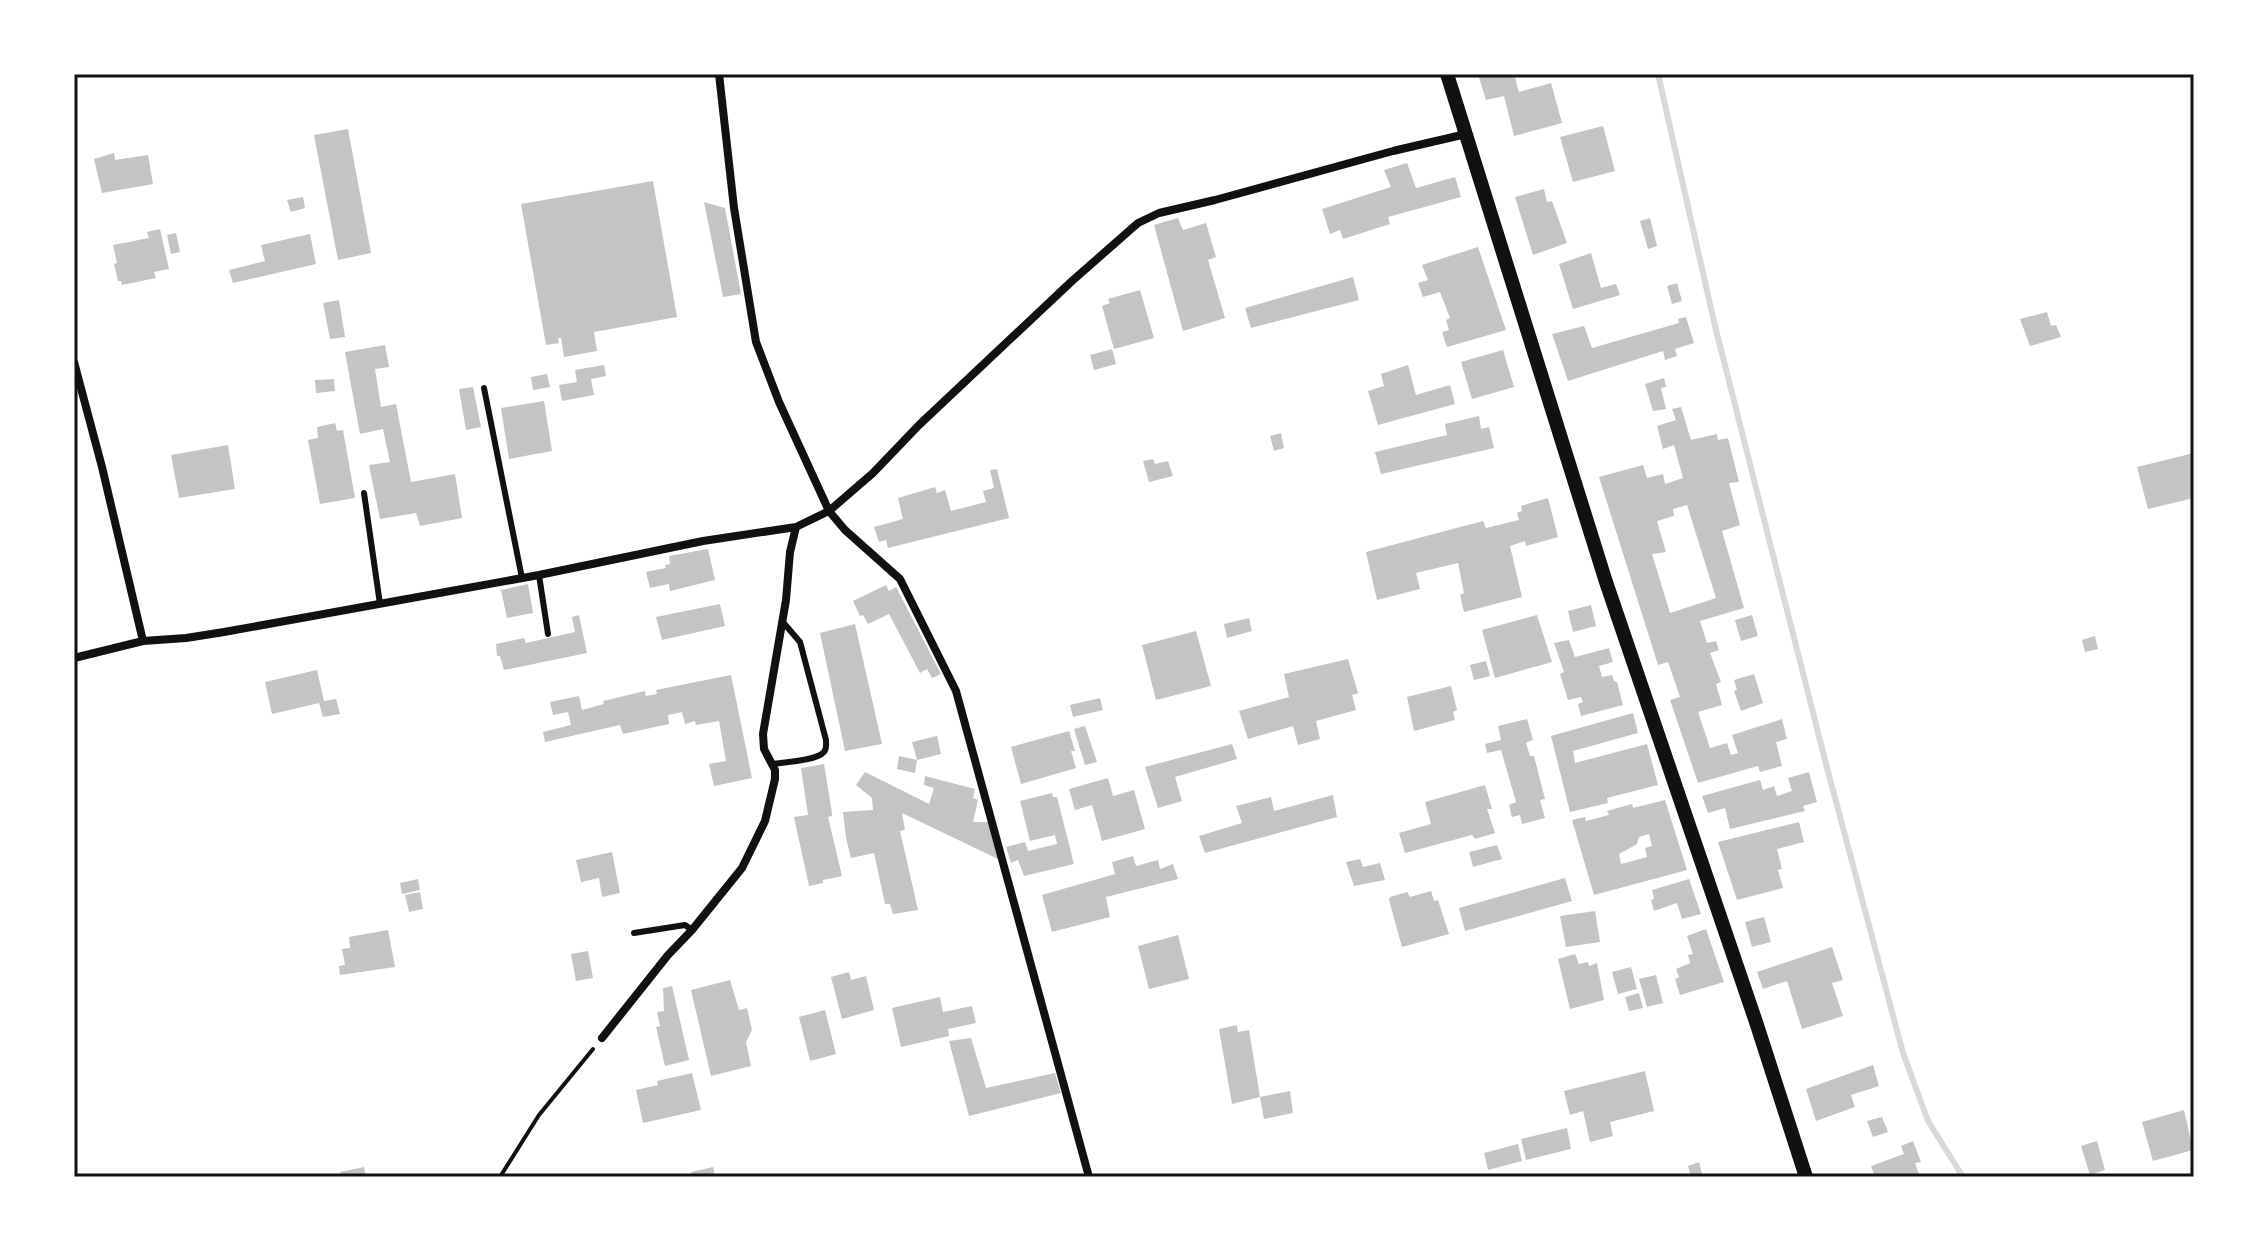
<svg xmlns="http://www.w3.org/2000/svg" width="2268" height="1251" font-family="Quicksand,sans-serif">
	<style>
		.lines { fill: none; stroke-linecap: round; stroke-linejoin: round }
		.stream { stroke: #d9d9d9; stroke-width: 6 }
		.building { fill: #c4c4c4; fill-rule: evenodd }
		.path { stroke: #111; stroke-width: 4 }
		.service { stroke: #111; stroke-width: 6 }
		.minor { stroke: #111; stroke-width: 8 }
		.tertiary { stroke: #111; stroke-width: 14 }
		.neatline { fill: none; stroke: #111; stroke-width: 3 }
	</style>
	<rect width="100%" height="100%" fill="#fff"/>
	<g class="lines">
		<path class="stream" d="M1658 74 1715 326 1826 764 1903 1053 1928 1121 1963 1177"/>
	</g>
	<path class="building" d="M1478 74H1514L1519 92 1551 83 1562 123 1514 136 1504 96 1486 100Z
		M1603 126 1615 171 1573 182 1560 137Z
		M348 129 371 253 338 260 314 135Z
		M114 153 115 160 148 155 153 184 102 193 94 159Z
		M1407 163 1416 188 1455 177 1461 197 1388 217 1390 224 1343 239 1340 230 1330 234 1322 209 1391 187 1384 170Z
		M653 181 677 317 594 332 597 351 564 357 561 338H558L559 343 546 345 521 204Z
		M1544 189 1547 202 1552 201 1567 243 1533 255 1515 197Z
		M303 197 305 208 291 212 287 200Z
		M704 202 725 208 741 294 723 297Z
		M1178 218 1183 230 1206 223 1216 257 1208 260 1225 318 1183 331 1154 225Z
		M1650 218 1657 246 1648 249 1640 221Z
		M160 229 169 269 154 272 156 278 122 285 121 281H118L114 264 117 263 113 245 149 238 147 232Z
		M176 233 180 252 171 254 167 235Z
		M310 234 316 264 233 283 229 270 265 261 261 245Z
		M1478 247 1506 330 1447 347 1442 332 1449 330 1446 320 1450 318 1440 292 1423 297 1418 283 1428 280 1422 265Z
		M1591 253 1601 288 1616 284 1620 295 1573 309 1559 264Z
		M1353 277 1359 300 1251 328 1245 308Z
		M1677 283 1682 301 1672 304 1667 286Z
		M1140 290 1154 338 1114 349 1102 306 1110 303 1108 299Z
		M339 300 345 337 330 339 323 303Z
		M2047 312 2051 326 2056 325 2061 337 2030 346 2020 319Z
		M1686 317 1694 343 1675 349 1677 356 1665 360 1663 351 1568 381 1552 334 1584 326 1592 348 1679 323 1678 319Z
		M385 345 389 367 375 369 381 407 396 404 411 482 455 474 462 518 420 526 416 513 380 519 369 465 390 462 383 429 360 434 345 352Z
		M1112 349 1116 364 1094 370 1090 355Z
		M1503 350 1514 387 1472 399 1461 362Z
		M604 365 606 376 591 379 594 395 562 401 559 385 577 382 575 370Z
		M1408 365 1416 395 1450 385 1455 404 1378 425 1368 391 1384 386 1381 374Z
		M547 374 550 387 533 390 531 377Z
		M1664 378 1666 387 1661 388 1666 409 1653 411 1645 384Z
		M334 379 335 391 316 393 315 380Z
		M473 387 481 427 466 430 459 389Z
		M544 401 552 451 509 459 501 408Z
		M1681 407 1691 440 1717 434 1718 440 1728 438 1739 482 1729 483 1740 525 1722 531 1744 608 1700 621 1707 643 1716 641 1719 650 1710 653 1721 682 1716 684 1722 705 1698 712 1710 748 1727 743 1731 755 1738 753 1732 735 1782 719 1787 739 1776 742 1782 766 1760 772 1758 766 1698 783 1670 700 1680 697 1668 662 1658 665 1599 477 1643 465 1647 478 1663 474 1665 484 1683 478 1674 445 1663 449 1657 426 1676 420 1672 409ZM1687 505 1716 598 1670 613 1652 554 1666 552 1657 521 1674 516 1673 509Z
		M1479 416 1481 429 1489 427 1494 448 1381 474 1375 452 1447 435 1445 424Z
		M335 423 337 431 343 430 355 498 320 504 308 440 318 438 317 427Z
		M1281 433 1284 448 1274 451 1270 436Z
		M228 445 235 489 179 498 171 455Z
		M2194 453V498L2148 509 2137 467Z
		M1153 459 1155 464 1168 461 1173 476 1149 482 1143 461Z
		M997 469 1009 518 888 548 886 540 879 542 874 527 903 519 898 498 935 487 937 493 945 490 951 511 986 502 983 491 994 488 990 470Z
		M1548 498 1558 537 1526 546 1525 541 1510 546 1522 597 1464 612 1460 595 1464 593 1458 563 1416 573 1420 589 1377 600 1366 552 1483 521 1486 528 1519 520 1517 513 1522 511 1521 506Z
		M708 549 715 580 670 591 669 584 650 588 646 572 666 568 665 565 670 564 669 556Z
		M528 584 533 613 507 618 501 590Z
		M886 585 889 591 896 587 941 674 932 678 927 669 920 673 889 614 868 624 863 615 860 616 853 601Z
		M720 604 725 626 662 640 656 617Z
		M1591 605 1596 626 1573 632 1568 611Z
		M579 615 587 653 504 670 500 656H497L496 644 524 638 526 643 575 632 572 617Z
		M1537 615 1552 662 1495 678 1482 630Z
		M1752 615 1758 636 1741 641 1735 620Z
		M1249 618 1252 631 1227 638 1224 624Z
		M855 624 882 744 845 751 820 633Z
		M1196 631 1211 686 1156 700 1142 645Z
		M2095 636 2098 649 2085 652 2082 640Z
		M1569 640 1575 657 1609 648 1613 662 1599 666 1602 677 1612 675 1614 681 1617 682 1623 705 1581 716 1578 704 1583 702 1581 697 1568 700 1560 674 1564 672 1554 643Z
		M1348 659 1358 693 1352 695 1356 710 1316 721 1320 739 1298 745 1293 726 1248 739 1239 711 1289 697 1284 674Z
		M1486 661 1490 676 1474 680 1470 665Z
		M317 670 324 701 336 699 340 714 323 717 319 703 272 714 265 682Z
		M1754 674 1763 703 1741 711 1734 691 1737 690 1734 680Z
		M731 675 752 778 714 786 709 764 726 761 719 721 696 725 695 721 685 724 682 712 668 715 669 724 623 734 620 725 545 742 543 732 571 725 568 712 553 715 550 702 579 696 582 710 604 704 603 701 645 691 646 696 657 694 656 690Z
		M1451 686 1457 710 1453 712 1455 720 1414 731 1407 697Z
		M1100 698 1103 710 1073 717 1070 705Z
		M1633 713 1638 733 1573 751 1575 763 1647 744 1658 785 1607 798 1608 803 1570 812 1551 736Z
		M1527 719 1533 740 1526 743 1530 756H1534L1545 799 1540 800 1545 818 1522 824 1520 815 1512 817 1509 805 1516 802 1501 750 1487 753 1485 744 1501 740 1498 726Z
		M1085 726 1097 762 1085 765 1074 729Z
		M1069 731 1075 751H1071L1076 768 1021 784 1011 747Z
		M937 736 941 754 917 760 912 742Z
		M1232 744 1237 759 1175 777 1182 801 1158 808 1145 767Z
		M899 756 917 760 915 773 897 769Z
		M824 764 832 813V816L828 817 842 876 823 880V883L809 886 794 817 808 815 801 768Z
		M865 772 929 804 934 788 924 785 925 776 975 789 973 798 978 800 973 822H989L998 859 902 813 905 830 900 831 918 910 893 914 890 904H885L874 853 851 858 846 838 843 812 873 810 872 798 856 785Z
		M1809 772 1817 802 1803 806 1805 811 1730 829 1725 808 1708 813 1702 796 1760 780 1763 790 1774 786 1777 796 1792 791 1788 778Z
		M1108 778 1113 796 1134 790 1145 829 1102 841 1092 805 1075 810 1069 789Z
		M1485 785 1492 809H1487L1495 833 1475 839 1472 835 1405 853 1399 833 1431 824 1425 802Z
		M1052 793 1053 797H1057L1074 864 1024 876 1018 860 1011 863 1006 847 1025 842 1028 851 1057 844 1055 835 1030 841 1020 801Z
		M1333 795 1337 817 1205 853 1199 836 1242 823 1236 806 1271 797 1274 811Z
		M1665 800 1687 870 1594 895 1572 820 1585 817 1586 821 1609 815 1607 811 1632 804 1633 808ZM1649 834 1652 846 1645 848 1647 857 1621 864 1619 854 1637 844 1639 837Z
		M1799 822 1804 842 1777 849 1782 869 1778 870 1783 888 1737 900 1718 842Z
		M1497 845 1502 859 1473 867 1469 852Z
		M612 852 620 893 602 897 599 878 581 882 576 860Z
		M1133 856 1136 866 1158 860 1160 869 1173 864 1178 879 1106 897 1110 917 1052 932 1042 895 1115 874 1112 862Z
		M1360 859 1363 867 1380 863 1385 880 1354 886 1346 862Z
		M1565 878 1572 901 1465 931 1459 908Z
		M418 879 420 890 402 894 400 883Z
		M1689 879 1701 914 1682 919 1677 903 1654 911 1651 900 1654 899 1652 890Z
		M1431 891 1434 901 1438 900 1449 934 1402 947 1389 900 1390 897 1407 892 1410 897Z
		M420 892 423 909 409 912 405 895Z
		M1595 911 1600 942 1566 947 1560 916Z
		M1764 917 1771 942 1752 947 1745 922Z
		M1706 929 1724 982 1680 995 1675 979 1679 977 1676 969 1690 963 1688 955 1693 954 1687 936Z
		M388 930 395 967 340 975 339 966 345 965 342 949 350 948 349 937Z
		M1178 935 1189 979 1149 989 1138 946Z
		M1832 947 1843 980 1832 983 1843 1016 1802 1029 1787 981 1763 989 1757 972Z
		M588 951 593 978 576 981 571 954Z
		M1575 954 1579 964 1588 962 1589 966 1597 963 1604 1000 1570 1009 1558 959Z
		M1631 967 1637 989 1618 994 1612 972Z
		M849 972 851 980 866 976 874 1010 842 1019 831 977Z
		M1656 975 1663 1003 1647 1007 1639 979Z
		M730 980 739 1010 747 1008 752 1030 746 1042 751 1066 711 1076 691 990Z
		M672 986 689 1060 665 1066 656 1027 660 1026 657 1012 664 1011 663 988Z
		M1639 993 1643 1008 1629 1011 1625 997Z
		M940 997 943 1012 972 1006 976 1023 948 1029 949 1036 901 1047 892 1008Z
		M825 1010 836 1054 810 1061 799 1017Z
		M1237 1025 1238 1032 1249 1030 1260 1097 1232 1104 1219 1029Z
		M971 1038 986 1088 1055 1073 1061 1093 969 1116 949 1041Z
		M1873 1065 1879 1086 1851 1095 1855 1107 1816 1121 1806 1089Z
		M1645 1071 1654 1111 1610 1122 1613 1136 1590 1142 1583 1111 1570 1115 1564 1091Z
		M692 1073 701 1110 643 1123 636 1090 658 1085 657 1081Z
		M1290 1091 1293 1113 1264 1119 1260 1097Z
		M2184 1110 2193 1150 2153 1161 2142 1122Z
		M1882 1117 1888 1132 1873 1137 1867 1121Z
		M1567 1128 1571 1149 1526 1160 1521 1139Z
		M1913 1141 1921 1162 1915 1163 1920 1177H1875L1871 1166 1904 1154 1901 1146Z
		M2097 1141 2105 1170 2090 1175 2081 1146Z
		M1518 1144 1522 1161 1488 1170 1484 1153Z
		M1699 1162 1703 1177H1691L1688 1166Z
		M364 1167 366 1177H341L340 1172Z
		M713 1167 715 1177H693L691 1172Z"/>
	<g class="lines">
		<path class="path" d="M500 1177 539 1115 593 1049"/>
		<path class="service" d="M484 388 522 578
			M364 493 380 604
			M539 575 548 634
			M772 764C784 762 816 761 824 752 827 748 826 745 826 740L800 642 782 621
			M634 933 685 925 692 930"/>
		<path class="minor" d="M719 74 734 208 756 342 779 402 829 511 845 530 900 579 956 691 1089 1177
			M74 362 102 467 143 641
			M74 658 143 641 186 638 224 632 539 575 703 541 796 527 829 511 873 473 919 425 1072 281 1138 223 1159 213 1215 200 1393 151 1466 134
			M602 1038 668 955 692 930 742 868 765 821 775 779V770L764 749 763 734 786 600 790 552 796 527"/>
		<path class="tertiary" d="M1447 74 1606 582 1756 1022 1806 1177"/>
	</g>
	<rect width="2268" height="1251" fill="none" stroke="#ffffff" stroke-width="152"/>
	<rect x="76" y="76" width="2116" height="1099" class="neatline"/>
</svg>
